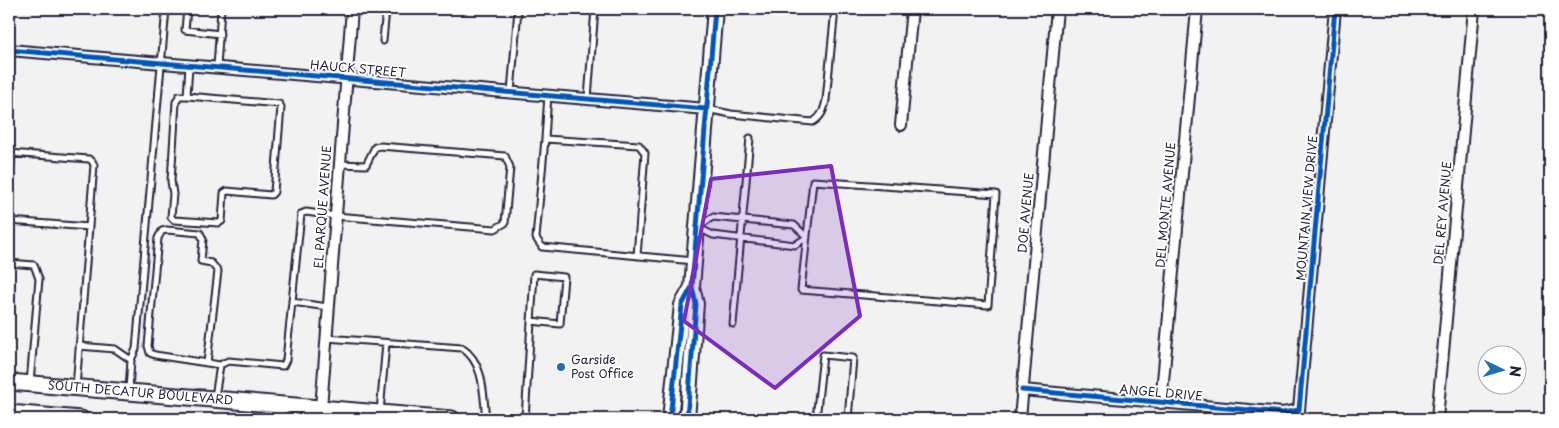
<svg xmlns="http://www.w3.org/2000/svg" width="1559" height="428" font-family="'Playpen Sans',sans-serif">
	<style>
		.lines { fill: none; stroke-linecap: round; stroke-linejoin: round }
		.lane-casing { stroke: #22223b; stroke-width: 9 }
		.street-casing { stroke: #22223b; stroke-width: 14 }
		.secondary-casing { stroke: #22223b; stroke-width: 18 }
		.primary-casing { stroke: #22223b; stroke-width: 19 }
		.lane { stroke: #fff; stroke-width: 5 }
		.street { stroke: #fff; stroke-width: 10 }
		.secondary { stroke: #fff; stroke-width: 14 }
		.primary { stroke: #fff; stroke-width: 15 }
		.cycleway-casing { stroke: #fff; stroke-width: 8 }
		.cycleway { stroke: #0057b8; stroke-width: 5 }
		.marked { fill: #7b2cbf; fill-opacity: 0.2; stroke: #7b2cbf; stroke-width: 4; stroke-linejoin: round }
		.poi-dot { fill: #1f6fb2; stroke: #fff; stroke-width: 2 }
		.labels { text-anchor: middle; stroke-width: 4; stroke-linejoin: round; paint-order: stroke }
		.street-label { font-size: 12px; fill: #22223b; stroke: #fff }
		.poi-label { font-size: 12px; fill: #22223b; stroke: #fff; text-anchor: start }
	</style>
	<rect width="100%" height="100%" fill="#f2f2f3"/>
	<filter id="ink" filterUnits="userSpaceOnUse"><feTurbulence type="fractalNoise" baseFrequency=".02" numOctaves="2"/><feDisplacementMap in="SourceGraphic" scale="10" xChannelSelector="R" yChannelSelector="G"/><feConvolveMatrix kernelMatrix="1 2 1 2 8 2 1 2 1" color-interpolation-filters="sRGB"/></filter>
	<g filter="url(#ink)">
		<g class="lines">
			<defs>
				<path id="lane" d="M187 9 185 30 220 34
					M383 41 386 9
					M217 67 221 9
					M511 92 518 9
					M187 96H179L176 102 171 181 173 194 171 217 174 220 219 223 222 221 224 193 227 191 271 195 274 192 281 107 279 104 187 96 189 66
					M588 98 595 9
					M707 109 731 114 813 122C822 116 824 110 826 100L835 9
					M545 139 548 95
					M9 153 89 159 92 161 94 165 76 387
					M813 181 996 194 988 305 801 290Z
					M9 187 12 153
					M713 217 794 225 807 237 795 245 713 235 697 227Z
					M9 221 89 227
					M637 256 645 153 639 145 545 139 536 238 542 247 694 261
					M9 263 34 265 39 279 30 383
					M292 302 328 307
					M733 324 750 138
					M326 338 462 348C485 363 483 395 486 419
					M79 346 115 349 131 360 129 390
					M131 360 136 349 166 9
					M207 363 218 271 211 263 201 261 203 239 200 233 167 230 162 231 158 238 148 346 150 353 155 355 220 365
					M215 397 220 365 228 361 283 366 286 360 301 214 306 212 335 216 495 229 505 223 510 167 505 156 380 146 375 147 366 165 339 164
					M380 412 386 343
					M525 419 534 274 564 277 560 324 531 321
					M816 419 823 355 853 358 848 419"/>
				<path id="street" d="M9 50 706 109
					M901 125 912 9
					M1022 390 1283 413 1299 410 1335 9
					M1161 403 1197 9
					M321 408 352 9
					M1020 419 1057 9
					M1437 419 1474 9"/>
				<path id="secondary" d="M670 419 682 305 692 287
					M687 419 696 304 692 287 715 9"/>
				<g id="primary">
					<path id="s1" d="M9 382 452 419"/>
					<path d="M9 413 81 419"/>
					<path d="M265 419H281"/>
				</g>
			</defs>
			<use href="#lane" class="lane-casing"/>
			<use href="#street" class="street-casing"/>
			<use href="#secondary" class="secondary-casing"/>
			<use href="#primary" class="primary-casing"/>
			<use href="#lane" class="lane"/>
			<use href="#street" class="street"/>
			<use href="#secondary" class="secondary"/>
			<use href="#primary" class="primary"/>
			<defs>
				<path id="cycleway" d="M9 50 706 109
					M1022 390 1283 413 1299 410 1335 9
					M670 419 682 305 692 287
					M687 419 696 304 692 287 715 9"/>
			</defs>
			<use href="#cycleway" class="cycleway-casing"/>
			<use href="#cycleway" class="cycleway"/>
		</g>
	</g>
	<path class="marked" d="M831 166 860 316 775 388 684 321 711 179Z"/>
	<circle class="poi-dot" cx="561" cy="367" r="5"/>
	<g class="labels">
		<g class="street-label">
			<text transform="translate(358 69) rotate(5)" y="4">HAUCK STREET</text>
			<text transform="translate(1166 205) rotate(-85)" y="4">DEL MONTE AVENUE</text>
			<text transform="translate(323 207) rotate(-86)" y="4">EL PARQUE AVENUE</text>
			<text transform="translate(1307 208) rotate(-85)" y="4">MOUNTAIN VIEW DRIVE</text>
			<text transform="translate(1026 213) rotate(-85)" y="4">DOE AVENUE</text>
			<text transform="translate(1443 213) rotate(-85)" y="4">DEL REY AVENUE</text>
			<text dy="4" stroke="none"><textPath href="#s1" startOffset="132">SOUTH DECATUR BOULEVARD</textPath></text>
			<text transform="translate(1161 393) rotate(5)" y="4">ANGEL DRIVE</text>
		</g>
		<g class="poi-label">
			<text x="571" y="364">Garside<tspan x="571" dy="14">Post Office</tspan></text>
		</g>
	</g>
	<rect width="1559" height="428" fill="none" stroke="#fff" stroke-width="30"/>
	<rect x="15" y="15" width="1529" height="398" fill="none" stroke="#22223b" stroke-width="2" filter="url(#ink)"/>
	<g transform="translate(1502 370) rotate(95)"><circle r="24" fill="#ffffff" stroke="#a7a7b1"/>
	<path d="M0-4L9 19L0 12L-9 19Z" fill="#1f6fb2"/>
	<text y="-8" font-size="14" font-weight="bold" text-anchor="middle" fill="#22223b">N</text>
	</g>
</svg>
